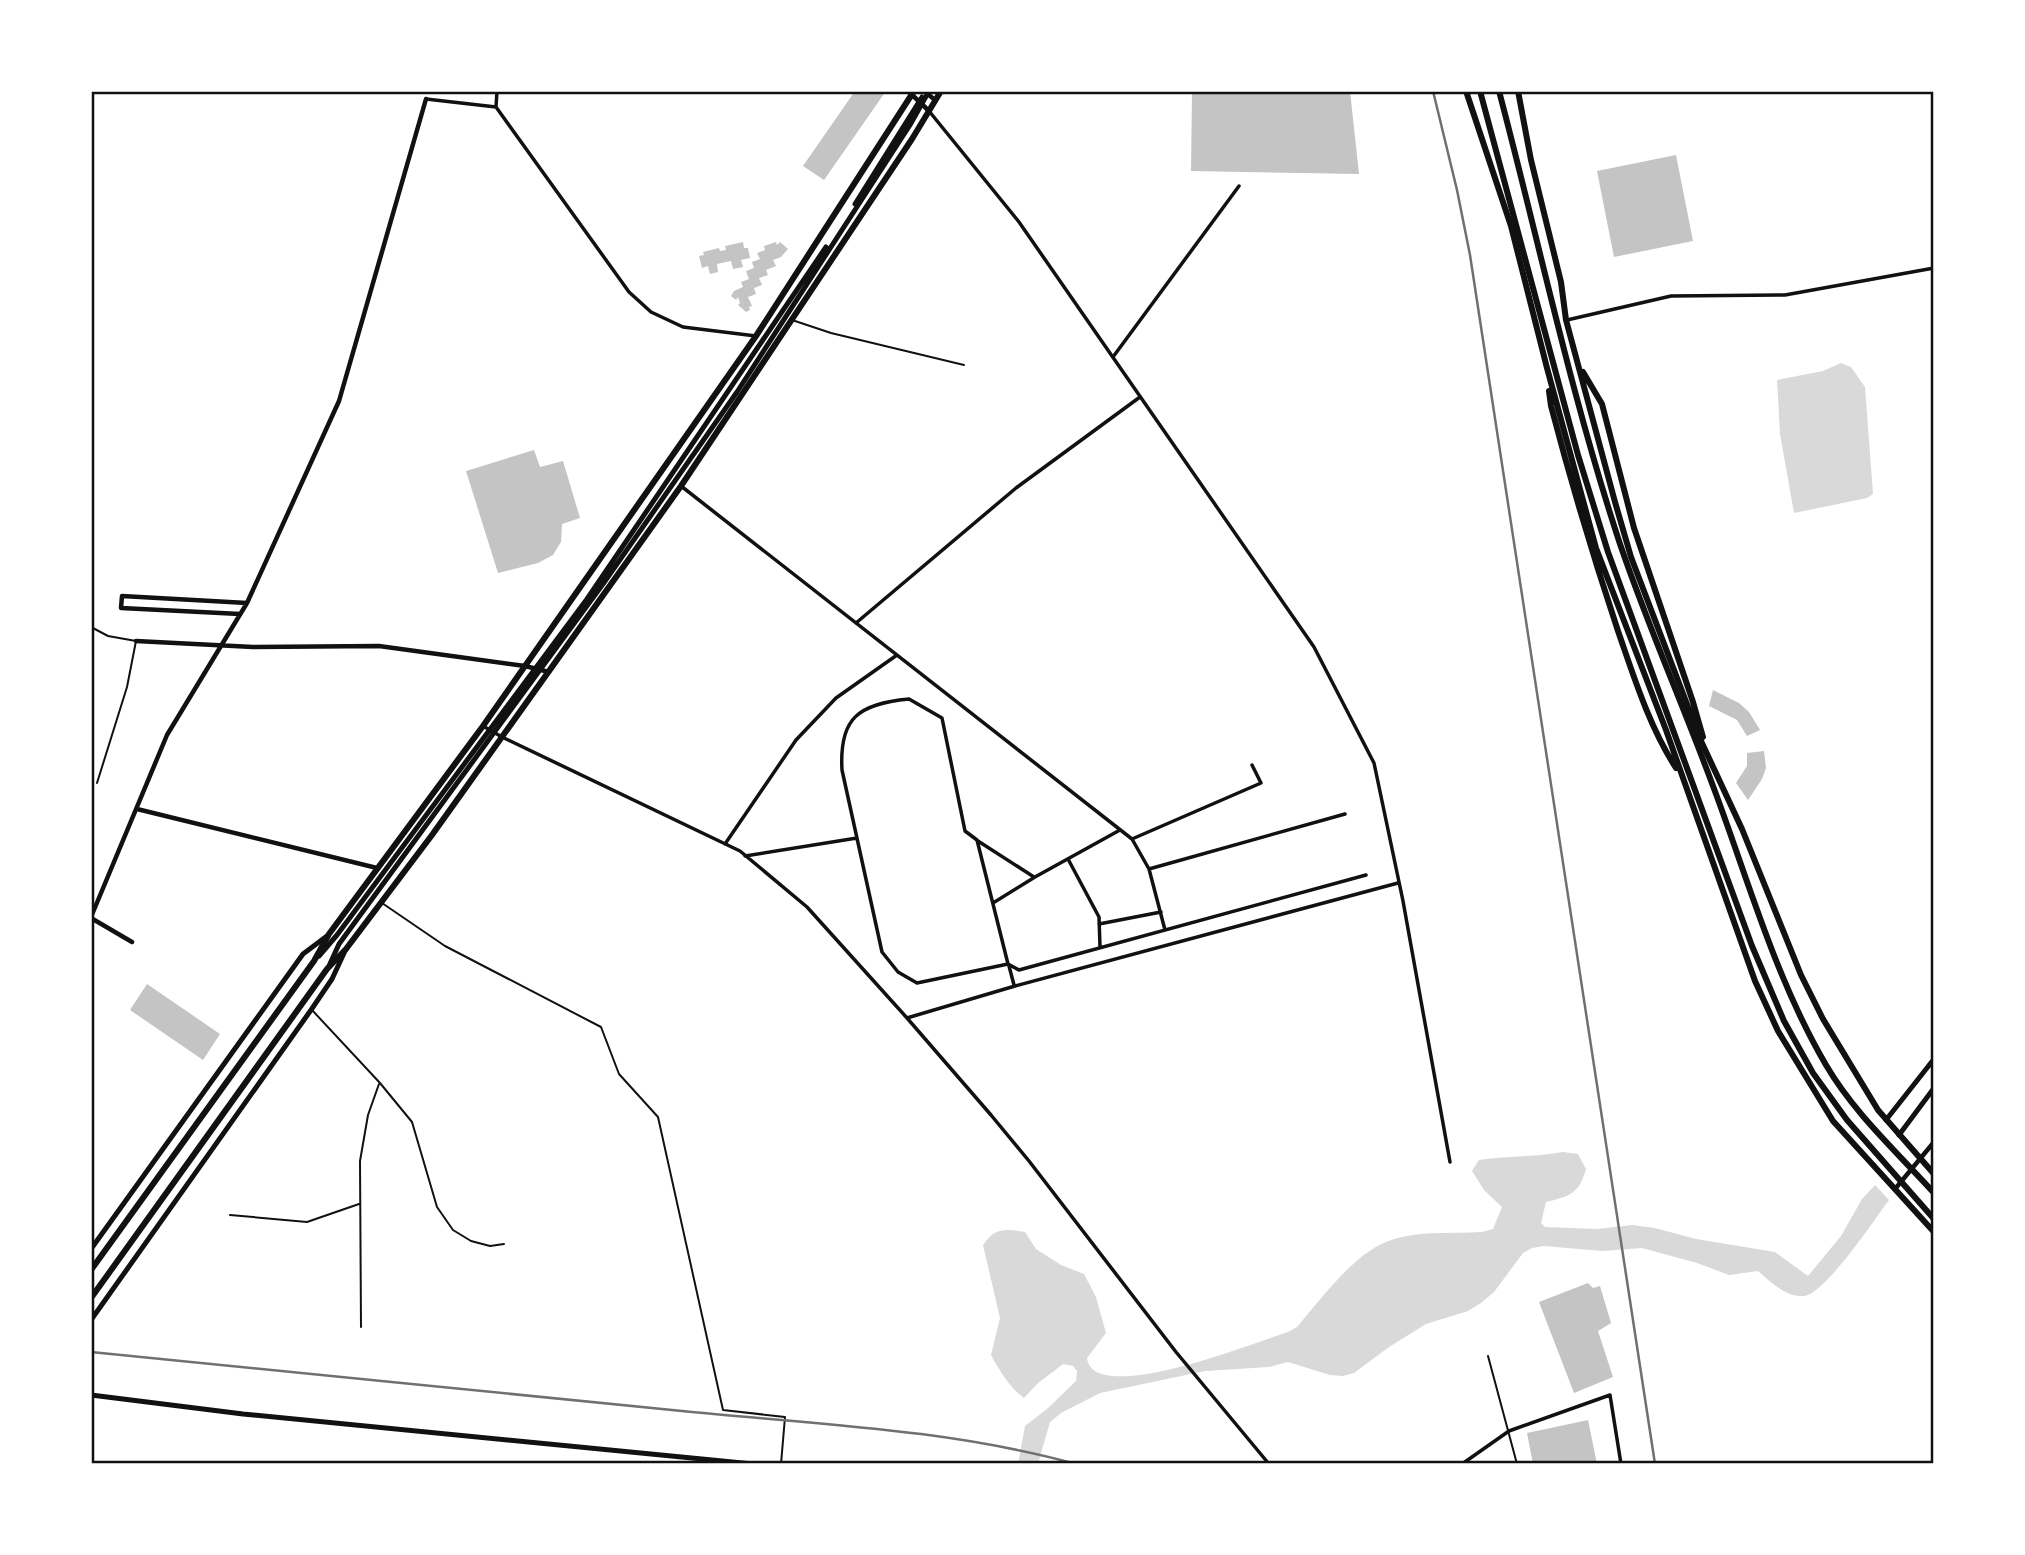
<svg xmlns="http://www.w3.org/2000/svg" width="2025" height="1555" font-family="'Source Sans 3',sans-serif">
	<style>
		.water { fill: #d9d9d9 }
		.building { fill: #c4c4c4 }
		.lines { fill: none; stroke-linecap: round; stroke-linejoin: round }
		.service { stroke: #111; stroke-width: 2 }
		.minor { stroke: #111; stroke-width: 3.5 }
		.tertiary { stroke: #111; stroke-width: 4.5 }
		.secondary { stroke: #111; stroke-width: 5 }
		.primary { stroke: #111; stroke-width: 6 }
		.trunk { stroke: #111; stroke-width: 6 }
		.rail { stroke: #707070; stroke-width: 2.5 }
		.neatline { fill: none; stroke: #111; stroke-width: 2.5 }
	</style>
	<rect width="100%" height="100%" fill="#fff"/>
	<path class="water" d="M1841 363 1851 367 1865 387 1873 494 1867 498 1794 513 1780 434 1777 380 1823 371Z
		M1563 1152 1578 1154 1586 1169C1579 1194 1570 1196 1546 1202L1541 1223 1545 1227 1597 1229 1632 1225 1655 1228 1696 1239 1775 1252 1808 1276 1841 1236 1862 1199 1875 1185 1889 1200C1875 1219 1825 1294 1804 1296 1785 1297 1771 1282 1758 1271L1729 1275 1697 1263 1642 1248 1602 1251 1544 1246 1532 1248 1523 1253 1494 1292 1481 1303 1468 1311 1426 1324 1389 1347 1354 1373 1343 1376 1330 1375 1288 1362 1269 1367 1205 1371 1100 1393 1061 1413 1050 1422 1038 1464H1018L1025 1426 1047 1409 1076 1381 1077 1371 1073 1366 1063 1364 1037 1384 1024 1398C1009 1387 1000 1371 991 1355L1000 1318 983 1245C995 1227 1005 1229 1025 1232L1036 1249 1061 1265 1084 1274 1096 1297 1106 1333 1087 1358C1093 1408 1258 1341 1288 1332L1297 1327C1321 1299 1352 1256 1386 1242 1415 1230 1451 1234 1482 1232L1493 1229 1502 1207 1484 1190 1472 1171 1479 1160C1507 1156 1535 1157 1563 1152Z"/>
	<path class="building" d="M855 91H886L824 180 803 166Z
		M1192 91H1350L1359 174 1191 171Z
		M1676 155 1693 241 1614 257 1597 171Z
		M743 242 744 248H748L750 258 741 260 743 267 733 269 731 261 717 264 718 272 710 274 708 266 702 268 699 256 704 255 703 252 719 248 720 251 726 250 725 246Z
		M776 242 777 245 780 242 788 249 781 257 773 260 776 266 766 270 768 275 759 278 762 285 754 288 756 294 748 297 752 306 749 307 750 310 746 312 738 305 740 303 738 297 736 300 731 296 734 291 743 287 741 282 749 279 746 271 754 268 752 262 760 259 757 253 765 250 764 246Z
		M534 450 540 467 563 461 580 518 562 524 561 542 553 555 538 563 498 573 466 471Z
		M1713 690 1739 703 1749 712 1760 730 1747 736 1737 720 1709 706Z
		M1764 751 1766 768 1762 779 1748 800 1736 783 1747 766V753Z
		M147 984 220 1034 203 1060 130 1010Z
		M1588 1283 1593 1288 1600 1286 1611 1323 1598 1331 1613 1377 1574 1393 1539 1302Z
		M1588 1420 1597 1464H1533L1527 1433Z"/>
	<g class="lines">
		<path class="service" d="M792 320 831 333 964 365
			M91 627 108 636 136 641 127 687 97 783
			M382 903 445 946 601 1027 619 1074 658 1117 723 1410 785 1417 781 1464
			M312 1010 380 1083 412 1122 437 1207 453 1230 471 1241 490 1246 504 1244
			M230 1215 307 1222 359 1204
			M361 1327 360 1161 368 1115 379 1084
			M1488 1356 1517 1464"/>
		<path class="minor" d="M497 91 496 107 629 292 651 312 683 327 756 336
			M426 99 496 107
			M929 111 1019 222 1314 647 1374 763 1403 901 1450 1162
			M1567 320 1671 296 1785 295 1934 268
			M1113 357 1239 186
			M681 486 1132 839 1261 783 1252 765
			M856 623 1016 488 1140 397
			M909 699 942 718 965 831 977 840 1008 964 917 983 898 972 882 952 842 770C839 718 858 704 909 699Z
			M483 726 502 737 740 851 807 907 907 1018 991 1115 1029 1161 1176 1352 1269 1464
			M1132 839 1149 869
			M978 841 1034 877
			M725 844 796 740 836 698 897 655
			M745 856 857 838
			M1068 859 1099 917 1100 947
			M993 903 1035 877 1120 830
			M1099 924 1161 912
			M1165 930 1149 869 1345 814
			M1008 964 1019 970 1366 875
			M1009 966 1014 985
			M907 1018 1015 986 1398 883
			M1462 1464 1509 1431 1610 1395 1621 1464"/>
		<path class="tertiary" d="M908 91 929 111
			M924 91 935 100
			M240 614 121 608 122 596 247 603
			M136 641 253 647 379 646 525 666 549 672
			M137 809 377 868
			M91 917 167 735 247 603 339 401 426 99
			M91 918 132 942
			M1895 1189 1934 1142"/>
		<path class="secondary" d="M855 204 922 97
			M319 956 337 935 587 599 826 247
			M329 966 339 944 603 584 737 392 910 125 929 91
			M1886 1120 1934 1059
			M1899 1135 1934 1088
			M91 1249 303 954 327 936
			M91 1320 311 1010 332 979 345 951
			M91 1395 243 1414 753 1464"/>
		<path class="primary" d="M1466 91 1511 226 1547 368 1596 548 1666 730 1755 981 1778 1031 1833 1121 1934 1232
			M1518 91 1531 160 1561 282 1566 320 1615 502 1631 557 1701 741 1742 829 1801 975 1823 1019 1878 1110 1934 1174
			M1583 372 1602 404 1634 528 1693 702 1703 737
			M1549 391 1551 406C1571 482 1593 556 1618 631 1634 677 1649 726 1676 768
			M91 1270 314 961 329 934 483 726 756 336 914 91
			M91 1298 327 969 346 949 432 835 681 486 912 139 941 91"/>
		<path class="trunk" d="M1480 91 1578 455 1608 552 1752 946 1784 1021 1813 1073 1847 1120 1934 1219
			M1499 91C1539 242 1571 396 1620 544 1648 626 1683 705 1713 786 1748 879 1775 978 1826 1065 1854 1113 1897 1152 1934 1193"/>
		<path class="rail" d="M1433 91 1457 190 1470 255 1655 1464
			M91 1352C288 1371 485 1392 682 1411 813 1424 949 1429 1076 1464"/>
	</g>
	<rect width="2025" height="1555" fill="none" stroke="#ffffff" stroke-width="186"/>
	<rect x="93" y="93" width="1839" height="1369" class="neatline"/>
</svg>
